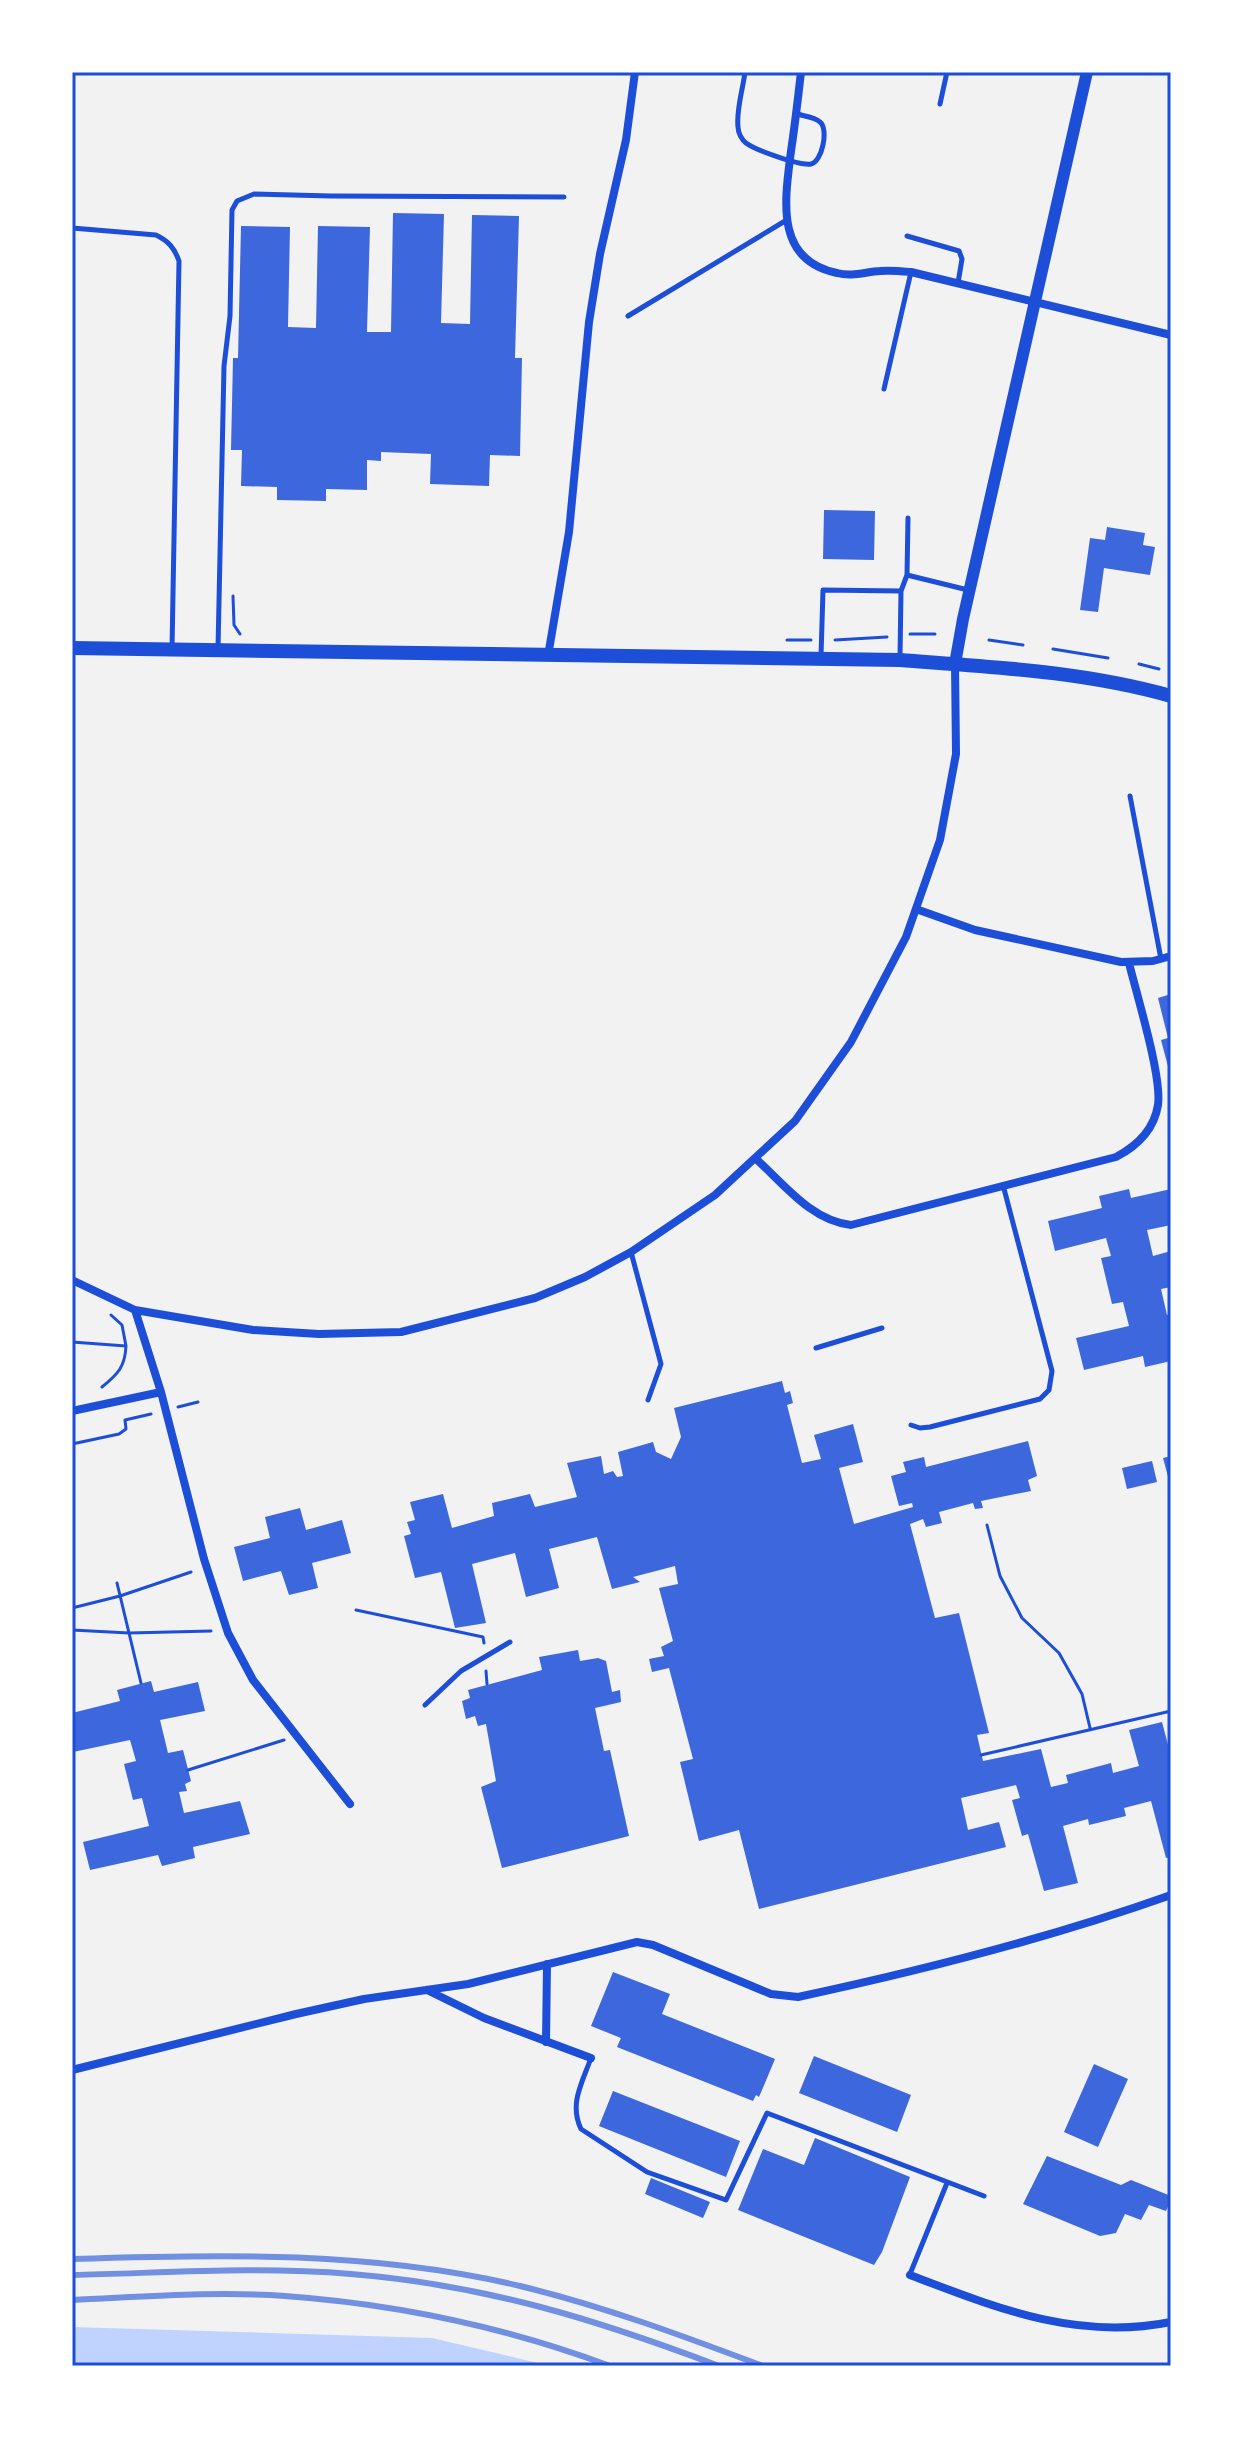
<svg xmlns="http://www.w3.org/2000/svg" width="1243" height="2438" font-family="Overpass,sans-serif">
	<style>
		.water { fill: #bfd3fe }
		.building { fill: #3d67dc }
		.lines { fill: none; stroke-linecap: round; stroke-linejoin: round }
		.path { stroke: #1d4ed8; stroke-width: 3 }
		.service { stroke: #1d4ed8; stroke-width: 5 }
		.minor { stroke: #1d4ed8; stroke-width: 8 }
		.tertiary { stroke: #1d4ed8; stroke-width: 12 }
		.secondary { stroke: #1d4ed8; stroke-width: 14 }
		.rail { stroke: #7290e2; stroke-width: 6 }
		.neatline { fill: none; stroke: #1d4ed8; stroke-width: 3 }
	</style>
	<rect width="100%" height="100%" fill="#f2f2f2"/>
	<path class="water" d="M72 2327 432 2338 551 2366H72Z"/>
	<path class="building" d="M393 213 444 214 441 323 470 324 472 215 519 216 515 358H522L520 456 490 455 489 486 430 484 431 454 381 452V461L367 460V490L326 489V501L277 500V487L241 486 242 450H231L233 358H238L241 226 290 227 288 327 316 328 318 226 370 227 367 332H391Z
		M824 510 875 511 874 560 823 559Z
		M1107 527 1145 533 1143 545 1155 547 1150 575 1104 568 1098 612 1080 610 1090 538 1105 540Z
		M1171 994V1074H1170L1161 1040 1168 1038 1158 998Z
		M1129 1189 1131 1198 1171 1189V1225L1147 1230 1153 1256 1171 1251V1287L1161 1289 1167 1315 1171 1314V1361L1145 1367 1143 1356 1084 1370 1076 1338 1129 1326 1123 1302 1112 1304 1101 1258 1111 1256 1106 1238 1055 1251 1048 1221 1102 1208 1099 1196Z
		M782 1381 785 1393 790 1391 793 1403 787 1405 802 1463 821 1459 814 1435 853 1424 863 1462 839 1468 854 1524 913 1507 912 1503 899 1506 891 1476 906 1472 903 1462 924 1457 926 1467 1028 1441 1037 1476 1028 1480 1031 1491 981 1501 983 1508 975 1509 973 1503 939 1512 942 1523 926 1527 923 1519 910 1524 935 1618 959 1613 989 1733 977 1735 983 1761 1041 1749 1051 1787 1068 1783 1066 1775 1111 1763 1113 1773 1139 1766 1129 1730 1162 1722 1171 1756V1857L1166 1858 1151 1801 1124 1808 1126 1816 1089 1825 1088 1819 1063 1826 1078 1883 1044 1891 1028 1834 1022 1836 1012 1800 1020 1798 1016 1785 961 1798 968 1830 999 1822 1006 1847 759 1909 739 1830 699 1841 680 1762 693 1759 669 1668 652 1672 649 1659 664 1656 661 1647 673 1641 659 1588 678 1584 675 1566 633 1577 640 1582 612 1589 597 1537 549 1549 559 1588 526 1597 515 1553 472 1564 486 1623 455 1628 441 1572 415 1578 404 1536 411 1534 407 1522 415 1520 410 1502 443 1494 452 1528 494 1516 492 1503 530 1494 535 1507 577 1497 567 1463 601 1456 604 1474 613 1471 617 1477 623 1476 618 1452 653 1442 656 1452 671 1459 681 1437 674 1408Z
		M1171 1456V1484H1170L1163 1458Z
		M1152 1461 1157 1482 1127 1489 1122 1468Z
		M300 1508 306 1530 342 1520 351 1553 312 1563 318 1588 289 1595 281 1571 243 1581 234 1547 270 1538 265 1517Z
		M578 1650 580 1661 598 1658 606 1661 612 1692 620 1690 621 1702 595 1708 604 1751 610 1750 629 1836 502 1868 481 1787 496 1781 486 1724 478 1726 475 1716 466 1719 462 1701 470 1698 468 1690 542 1670 539 1657Z
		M151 1681 154 1692 198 1682 205 1711 160 1720 168 1753 183 1750 191 1781 185 1784 187 1791 179 1792 184 1813 240 1801 250 1834 193 1847 195 1858 162 1866 158 1855 90 1870 83 1842 149 1826 142 1798 133 1800 124 1764 136 1761 130 1740 73 1752 72 1713 120 1701 117 1690Z
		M613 1972 670 1994 662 2014 775 2059 759 2097 756 2095 753 2101 617 2047 621 2038 591 2026Z
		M814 2056 911 2095 897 2132 799 2093Z
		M1094 2064 1128 2079 1098 2147 1064 2132Z
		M613 2091 740 2141 726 2177 599 2126Z
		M815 2138 910 2177 882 2252 874 2265 738 2210 763 2149 804 2165Z
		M1047 2156 1121 2185 1131 2180 1171 2196V2200L1166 2211 1149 2205 1141 2220 1125 2214 1116 2233 1100 2236 1023 2204Z
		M651 2178 710 2202 703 2218 645 2194Z"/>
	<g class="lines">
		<path class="path" d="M233 596 234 625 240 634
			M910 634H935
			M787 640H811
			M835 640 887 637
			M989 640 1023 645
			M1053 649 1108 658
			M1139 664 1159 669
			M72 1342 126 1346 122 1325 111 1315
			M102 1387C118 1374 125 1367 126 1346
			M178 1407 198 1402
			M72 1444 119 1434 126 1429 125 1420 151 1414
			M987 1525 1000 1576 1022 1618 1059 1653 1082 1694 1090 1728
			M117 1583 141 1683
			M72 1608 120 1596 191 1572
			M356 1610 483 1637 484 1643
			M72 1630 129 1633 211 1631
			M486 1671 487 1684
			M981 1755 1171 1711
			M188 1770 284 1740"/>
		<path class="service" d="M745 72C743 89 736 110 738 127 738 133 742 140 746 143 755 150 800 166 811 164 822 162 829 129 820 122 815 117 804 116 797 114
			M940 104 947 72
			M72 228 156 235C168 241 174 247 179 261L172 649
			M907 236 959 251 962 259 958 283
			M628 316 785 221
			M884 389 911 272
			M907 575 908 518
			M218 649 224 366 230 316 232 210 237 201 254 194 331 196 564 197
			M821 656 823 590 901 591
			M900 657 901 591 907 575 968 590
			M1130 796 1161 959
			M631 1252 661 1364 648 1400
			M816 1348 882 1328
			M911 1425 920 1428 930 1427 1040 1399 1049 1390 1052 1371 1003 1185
			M425 1705 461 1671 510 1642
			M591 2058C582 2083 569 2104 581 2129L647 2172 726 2200 767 2113 984 2196
			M910 2274 947 2183"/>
		<path class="minor" d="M801 72C798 98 795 125 791 151 785 199 774 260 837 273 852 277 865 272 880 271 890 270 900 271 911 272L1171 335
			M548 656 569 532 589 322 600 254 626 140 635 72
			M916 909 975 930 1121 962 1153 961 1171 956
			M755 1158C783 1183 811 1221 851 1225L1116 1157C1137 1146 1154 1130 1158 1105 1162 1076 1137 996 1129 963
			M72 1280 135 1310 253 1330 319 1334 401 1332 535 1298 585 1277 631 1252 715 1195 795 1121 851 1042 906 937 940 840 956 754 955 664
			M135 1310 161 1392 204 1559 228 1633 253 1680 350 1804
			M72 1411 161 1392
			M427 1990 484 2018 591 2058
			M546 2042 547 1964
			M72 2070 296 2014 364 1999 468 1984 637 1942 653 1945 771 1994 798 1997C924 1970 1050 1938 1171 1895
			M910 2275C997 2308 1076 2341 1171 2322"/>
		<path class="tertiary" d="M955 664 963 619 1087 72"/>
		<path class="secondary" d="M72 648 900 660C992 667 1082 671 1171 696"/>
		<path class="rail" d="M72 2259C222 2254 374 2251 520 2286 603 2306 683 2336 763 2366
			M72 2275C165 2273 258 2266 351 2274 485 2285 595 2319 719 2366
			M72 2300C142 2297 214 2291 285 2296 396 2304 505 2327 610 2366"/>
	</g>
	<rect width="1243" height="2438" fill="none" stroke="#ffffff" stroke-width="148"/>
	<rect x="74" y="74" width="1095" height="2290" class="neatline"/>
</svg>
